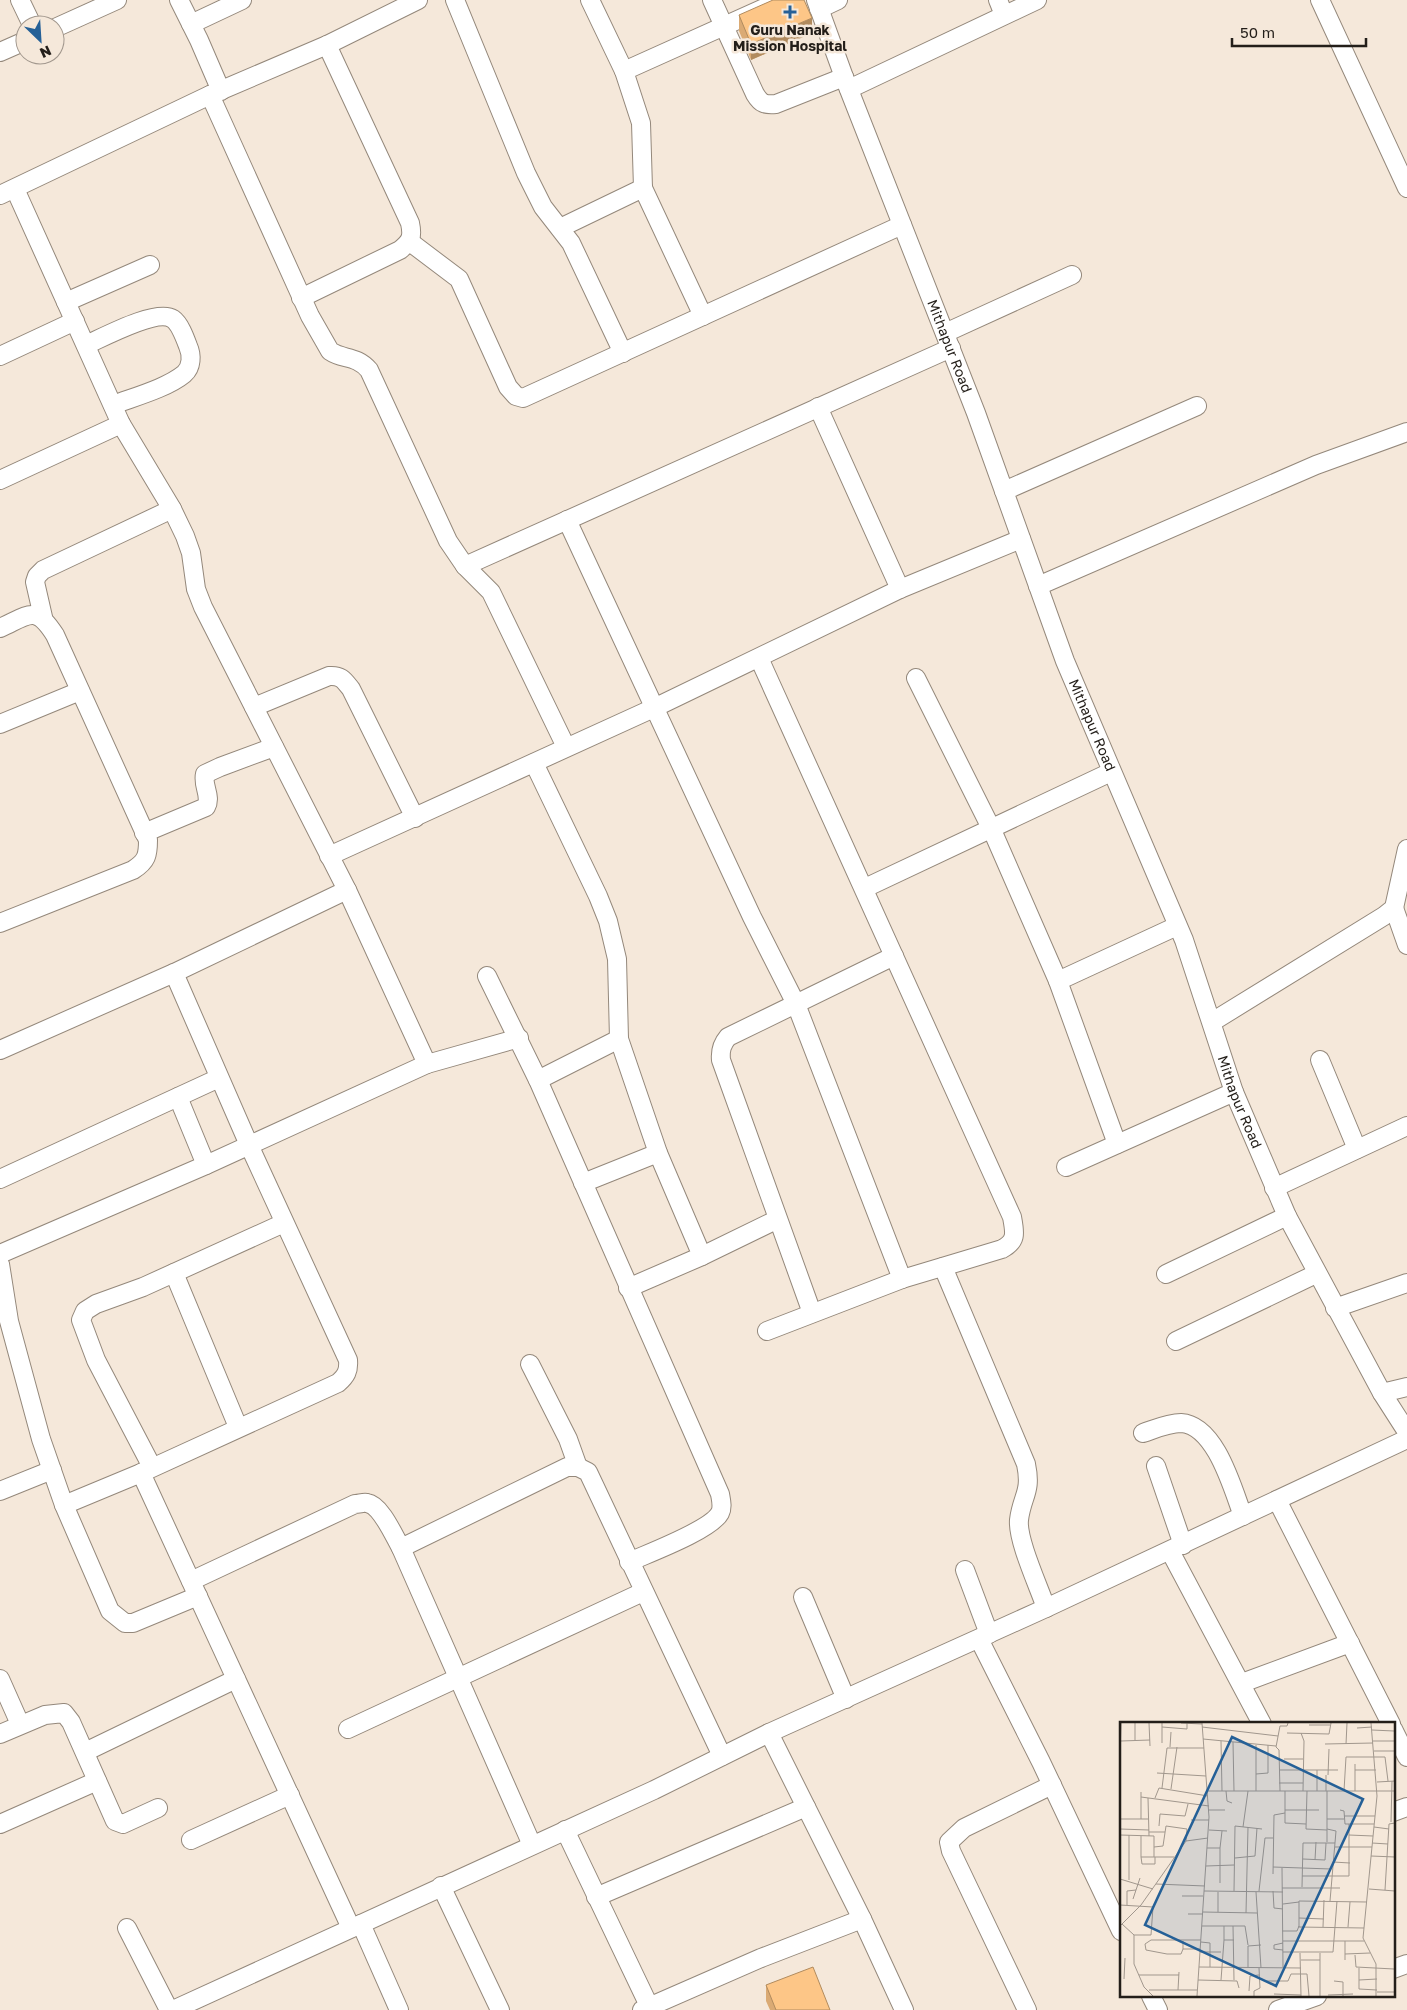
<svg xmlns="http://www.w3.org/2000/svg" width="1407" height="2010" font-family="'Golos Text',sans-serif">
	<style>
		.lines { fill: none; stroke-linecap: round; stroke-linejoin: round }
		.minor-casing { stroke: #94887b; stroke-width: 20 }
		.minor { stroke: #fff; stroke-width: 18 }
		.wall { fill: #daaa74 }
		.shaded-wall { fill: #b18b5e }
		.building { fill: #fdc687; stroke: #b18b5e }
		.poi-dot { fill: #256097; stroke: #f5e8da; stroke-width: 2 }
		.labels { text-anchor: middle; stroke-width: 5; stroke-linejoin: round; paint-order: stroke }
		.poi-label { font-size: 14px; font-weight: bold; fill: #231e19; stroke: #f5e8da }
		.street-label { font-size: 14px; fill: #231e19; stroke: #f5e8da }
		.inset-road { fill: none; stroke: #a1978d; stroke-width: 1 }
		.view { fill: #256097; fill-opacity: 0.15; stroke: #256097; stroke-width: 2.5 }
		.inset-edge { fill: none; stroke: #231e19; stroke-width: 2.5 }
	</style>
	<rect width="100%" height="100%" fill="#f5e8da"/>
	<g class="lines">
		<defs>
			<g id="minor">
				<path d="M20 0 32 25"/>
				<path d="M179 0 199 40 221 91"/>
				<path d="M455 0 526 173 543 207 571 243 623 353"/>
				<path d="M590 0 624 71 641 123 643 188"/>
				<path d="M712 0 755 94C761 104 765 105 776 104L844 77"/>
				<path id="s1" d="M816 0 844 77 976 413 1065 661 1184 940 1234 1092 1287 1216 1382 1393 1407 1432"/>
				<path d="M998 0 1004 15"/>
				<path d="M1320 0 1407 188"/>
				<path d="M819 9 838 0"/>
				<path d="M191 24 242 0"/>
				<path d="M55 28 117 0"/>
				<path d="M0 52 25 41"/>
				<path d="M624 71 782 0"/>
				<path d="M849 89 1037 0"/>
				<path d="M210 95 310 316 330 351C343 360 356 355 369 370L448 541 465 566 491 592 566 747"/>
				<path d="M15 189 121 424 172 509 185 536 191 553 196 589 203 607 347 890 427 1064"/>
				<path d="M0 195 210 95 327 45 418 0"/>
				<path d="M560 228 643 188 703 316"/>
				<path d="M410 242 459 279 508 387 516 396 523 398 902 225"/>
				<path d="M301 298 400 250C411 241 413 237 410 223L327 45"/>
				<path d="M66 302 150 265"/>
				<path d="M945 333 1072 275"/>
				<path d="M86 345C102 338 157 308 173 319 180 324 185 338 188 346 192 355 192 367 184 374 167 388 134 397 113 405"/>
				<path d="M0 356 75 321"/>
				<path d="M818 407 900 589"/>
				<path d="M0 480 121 424"/>
				<path d="M1004 491 1197 406"/>
				<path d="M567 520 752 917 796 1004 902 1279"/>
				<path d="M465 566 951 348"/>
				<path d="M1038 586 1316 465 1407 432"/>
				<path d="M43 617 35 582 37 576 43 570 172 509"/>
				<path d="M0 628C29 615 35 604 55 635L148 840C148 855 147 861 133 870L0 923"/>
				<path d="M759 658 1012 1217C1015 1233 1017 1241 1002 1249L902 1279 767 1331"/>
				<path d="M916 678 992 830 1058 981"/>
				<path d="M254 707 329 676C341 675 344 680 351 689L415 818"/>
				<path d="M0 724 80 691"/>
				<path d="M534 763 598 896 608 921 617 959 619 1039 658 1153 702 1256 628 1288"/>
				<path d="M144 833 206 807C212 796 202 786 205 774L220 767 274 747"/>
				<path d="M329 856 656 707 900 589 1021 539"/>
				<path d="M865 888 1111 772"/>
				<path d="M1394 908 1407 945"/>
				<path d="M487 976 538 1080 720 1494C721 1500 723 1507 720 1513 711 1530 649 1553 629 1562"/>
				<path d="M1212 1022 1384 916 1394 908 1407 849"/>
				<path d="M0 1050 174 973 347 890"/>
				<path d="M1320 1060 1357 1149"/>
				<path d="M538 1080 619 1039"/>
				<path d="M178 1097 206 1165"/>
				<path d="M1117 1144 1058 981 1177 926"/>
				<path d="M1066 1167 1234 1092"/>
				<path d="M0 1179 219 1078"/>
				<path d="M583 1183 658 1153"/>
				<path d="M1274 1188 1407 1126"/>
				<path d="M0 1254 206 1165 427 1064 519 1038"/>
				<path d="M702 1256 776 1220"/>
				<path d="M0 1264 9 1321 41 1439 64 1505 110 1611 125 1623H133L198 1596"/>
				<path d="M943 1267 1026 1464C1032 1493 1022 1495 1019 1520 1017 1540 1039 1587 1046 1608"/>
				<path d="M174 1273 238 1427"/>
				<path d="M1166 1274 1287 1216"/>
				<path d="M1335 1308 1407 1283"/>
				<path d="M812 1313 721 1060C720 1050 722 1044 728 1037L894 956"/>
				<path d="M1176 1341 1316 1274"/>
				<path d="M530 1364 568 1439 578 1467"/>
				<path d="M1382 1393 1407 1387"/>
				<path d="M1143 1433C1155 1429 1168 1423 1181 1423 1216 1425 1233 1490 1243 1516"/>
				<path d="M1156 1466 1183 1545"/>
				<path d="M152 1467 96 1360 81 1320 85 1311 96 1304 143 1287 284 1223"/>
				<path d="M141 1473 351 1928"/>
				<path d="M0 1491 52 1470"/>
				<path d="M1277 1500 1391 1724"/>
				<path d="M64 1505 141 1473 338 1383C346 1376 349 1371 348 1360L249 1145 174 973"/>
				<path d="M401 1548 567 1467H578L588 1472 722 1756"/>
				<path d="M1170 1551 1262 1724"/>
				<path d="M965 1570 989 1634"/>
				<path d="M191 1581 355 1504C359 1504 364 1502 367 1503 381 1505 394 1536 401 1548L532 1845"/>
				<path d="M803 1597 846 1699"/>
				<path d="M979 1639 1041 1762 1121 1931"/>
				<path d="M0 1679 20 1724"/>
				<path d="M1242 1683 1350 1643"/>
				<path d="M348 1729 643 1592"/>
				<path d="M1393 1729 1407 1757"/>
				<path d="M769 1733 862 1919 904 2010"/>
				<path d="M0 1734 45 1715 64 1713 71 1722 115 1821 123 1824 158 1808"/>
				<path d="M85 1752 236 1679"/>
				<path d="M1393 1812 1407 1807"/>
				<path d="M0 1824 97 1781"/>
				<path d="M565 1830 651 2010"/>
				<path d="M191 1840 290 1795"/>
				<path d="M441 1886 500 2010"/>
				<path d="M596 1897 806 1807"/>
				<path d="M361 1924 399 2010"/>
				<path d="M127 1928 169 2010"/>
				<path d="M1393 1969 1407 1964"/>
				<path d="M1151 1996 1158 2010"/>
				<path d="M173 2010 654 1790 769 1733 1046 1608 1407 1439"/>
				<path d="M642 2010 761 1958 862 1919"/>
				<path d="M1027 2010 951 1851 949 1842 964 1828 1052 1785"/>
				<path d="M1278 2010 1317 1996"/>
			</g>
		</defs>
		<use href="#minor" class="minor-casing"/>
		<use href="#minor" class="minor"/>
	</g>
	<path class="wall" d="M739 15 812 33 751 60 739 31Z
		M766 1985 830 2010H770L766 2001Z"/>
	<path class="shaded-wall" d="M812 18V33L751 60V44Z"/>
	<path class="building" d="M773 0H804L812 18 751 44 739 15Z
		M813 1967 830 2010H776L766 1985Z"/>
	<path class="poi-dot" d="M787.5 4.5h5v5h5v5h-5v5h-5v-5h-5v-5h5z"/>
	<g class="labels">
		<g class="poi-label">
			<text x="790" y="35">Guru Nanak<tspan x="790" dy="16">Mission Hospital</tspan></text>
		</g>
		<g class="street-label">
			<text dy="5" stroke="none"><textPath href="#s1" startOffset="371">Mithapur Road</textPath></text>
			<text dy="5" stroke="none"><textPath href="#s1" startOffset="776">Mithapur Road</textPath></text>
			<text dy="5" stroke="none"><textPath href="#s1" startOffset="1181">Mithapur Road</textPath></text>
		</g>
	</g>
	<g transform="translate(1120 1722)">
		<rect width="275" height="275" fill="#f5e8da"/>
		<path class="inset-road" d="M29 1 30 24M61 1 82 2M251 1 257 74 243 216 256 242V274M189 3H210M42 5 67 7V1M82 5 158 14M237 6 252 5M252 8 274 9M167 11 209 12 211 1M181 11 184 19 183 69M83 17 156 24M15 18V1M1 19 30 18M101 19 102 69M253 19H274M113 20 114 69M42 21V1M205 22 253 21M226 22 227 1M136 23V69M50 25 51 10M254 29H275M0 33 1 1M164 37H183M160 48H218M197 48V69M235 48H256M37 51 86 54M136 52 148 51V23M208 53 209 27M257 60 275 59M159 61H183M42 66 47 26H84M51 67 57 25M87 69H275M106 69 107 79 112 81M160 69 159 28 156 25 160 4H167L168 1M165 69V101L186 102M187 69 186 107 207 108M206 69V53M224 69 226 35H265L268 59M235 69V42M21 75 89 84M28 76 29 114M35 76 39 66 88 74M89 88H105M165 88H199M220 88 224 89 225 102H254M224 94H255M0 97H28M21 97V70M207 97H224M71 98H89M271 100 272 59M229 102V113L253 114M39 104 40 92 65 94 68 82M123 105 128 69M254 105 269 107M0 107 29 108M207 107 216 109 210 179M89 108 107 109M29 110H45M0 113 34 114V135M9 113V158M21 114V135H54M207 120V69M252 121 268 122M34 125 43 124 46 104 67 107 66 119M215 125H252M87 126H100L102 109M100 126V161M251 134 275 135M21 135 22 142H35V135M115 136 135 134 137 106M183 137 205 138 206 121M195 138 196 120M213 140 230 141M86 144 114 143M153 145 211 147M162 146 163 245M153 152 154 93 165 91M182 154H229V113M0 157 33 167M36 162 85 164M182 165 183 121H215M162 166H220M249 167 275 169M265 168 269 102 275 101M84 169 163 170M114 169 115 104 142 107M139 169 145 116H153M153 169 154 186 163 187M136 170 141 246M62 174H83M13 177 20 156M163 182 179 180M0 183 33 185 31 213H14L2 202M7 183V169L16 168M83 190 137 191M98 190V170M126 191 128 105M68 192H83M179 196 204 197M0 204 21 183 66 119 88 116M82 204H125L128 223M104 204V218H114M113 204 114 258M203 205 204 178M228 205 230 180M244 206 179 205V179L247 180M162 209H177L179 204M14 213V242L24 265 33 274M63 219V227H80M163 219H244M81 220 90 221V245M63 227 61 232H47L26 228 25 222 31 218H81M163 228 154 227V223L163 221M80 230H101M163 230H213L217 179M180 231 181 274M200 231V274M225 232 250 231M235 233 236 245 274 247M181 238H200M225 238V219M79 245 181 246M128 245V224L141 223M239 246V267L257 268M19 253H59M4 257 5 236M78 258 117 259 119 266M101 258 104 218M239 258 257 257M145 259H168L171 252H187L189 274M214 259 223 260V274M29 268H77M58 268 59 250M129 269 130 254 139 253M257 270H275M154 272 181 273M208 273 233 272M77 274 89 95 82 1M134 274V269L140 266 139 246"/>
		<path class="view" d="M112 15 243 77 156 264 25 203Z"/>
		<rect width="275" height="275" class="inset-edge"/>
	</g>
	<g transform="translate(40 40) rotate(155)"><circle r="24" fill="#f5e8da" stroke="#a1978d"/>
	<path d="M0-4L9 19L0 12L-9 19Z" fill="#256097"/>
	<text y="-8" font-size="14" font-weight="bold" text-anchor="middle" fill="#231e19">N</text>
	</g>
	<path d="M1232 38v8h134v-8" fill="none" stroke="#231e19" stroke-width="2.5"/>
	<text x="1240" y="38" font-size="15" fill="#231e19" stroke="#f5e8da" stroke-width="4" paint-order="stroke">50 m</text>
</svg>
